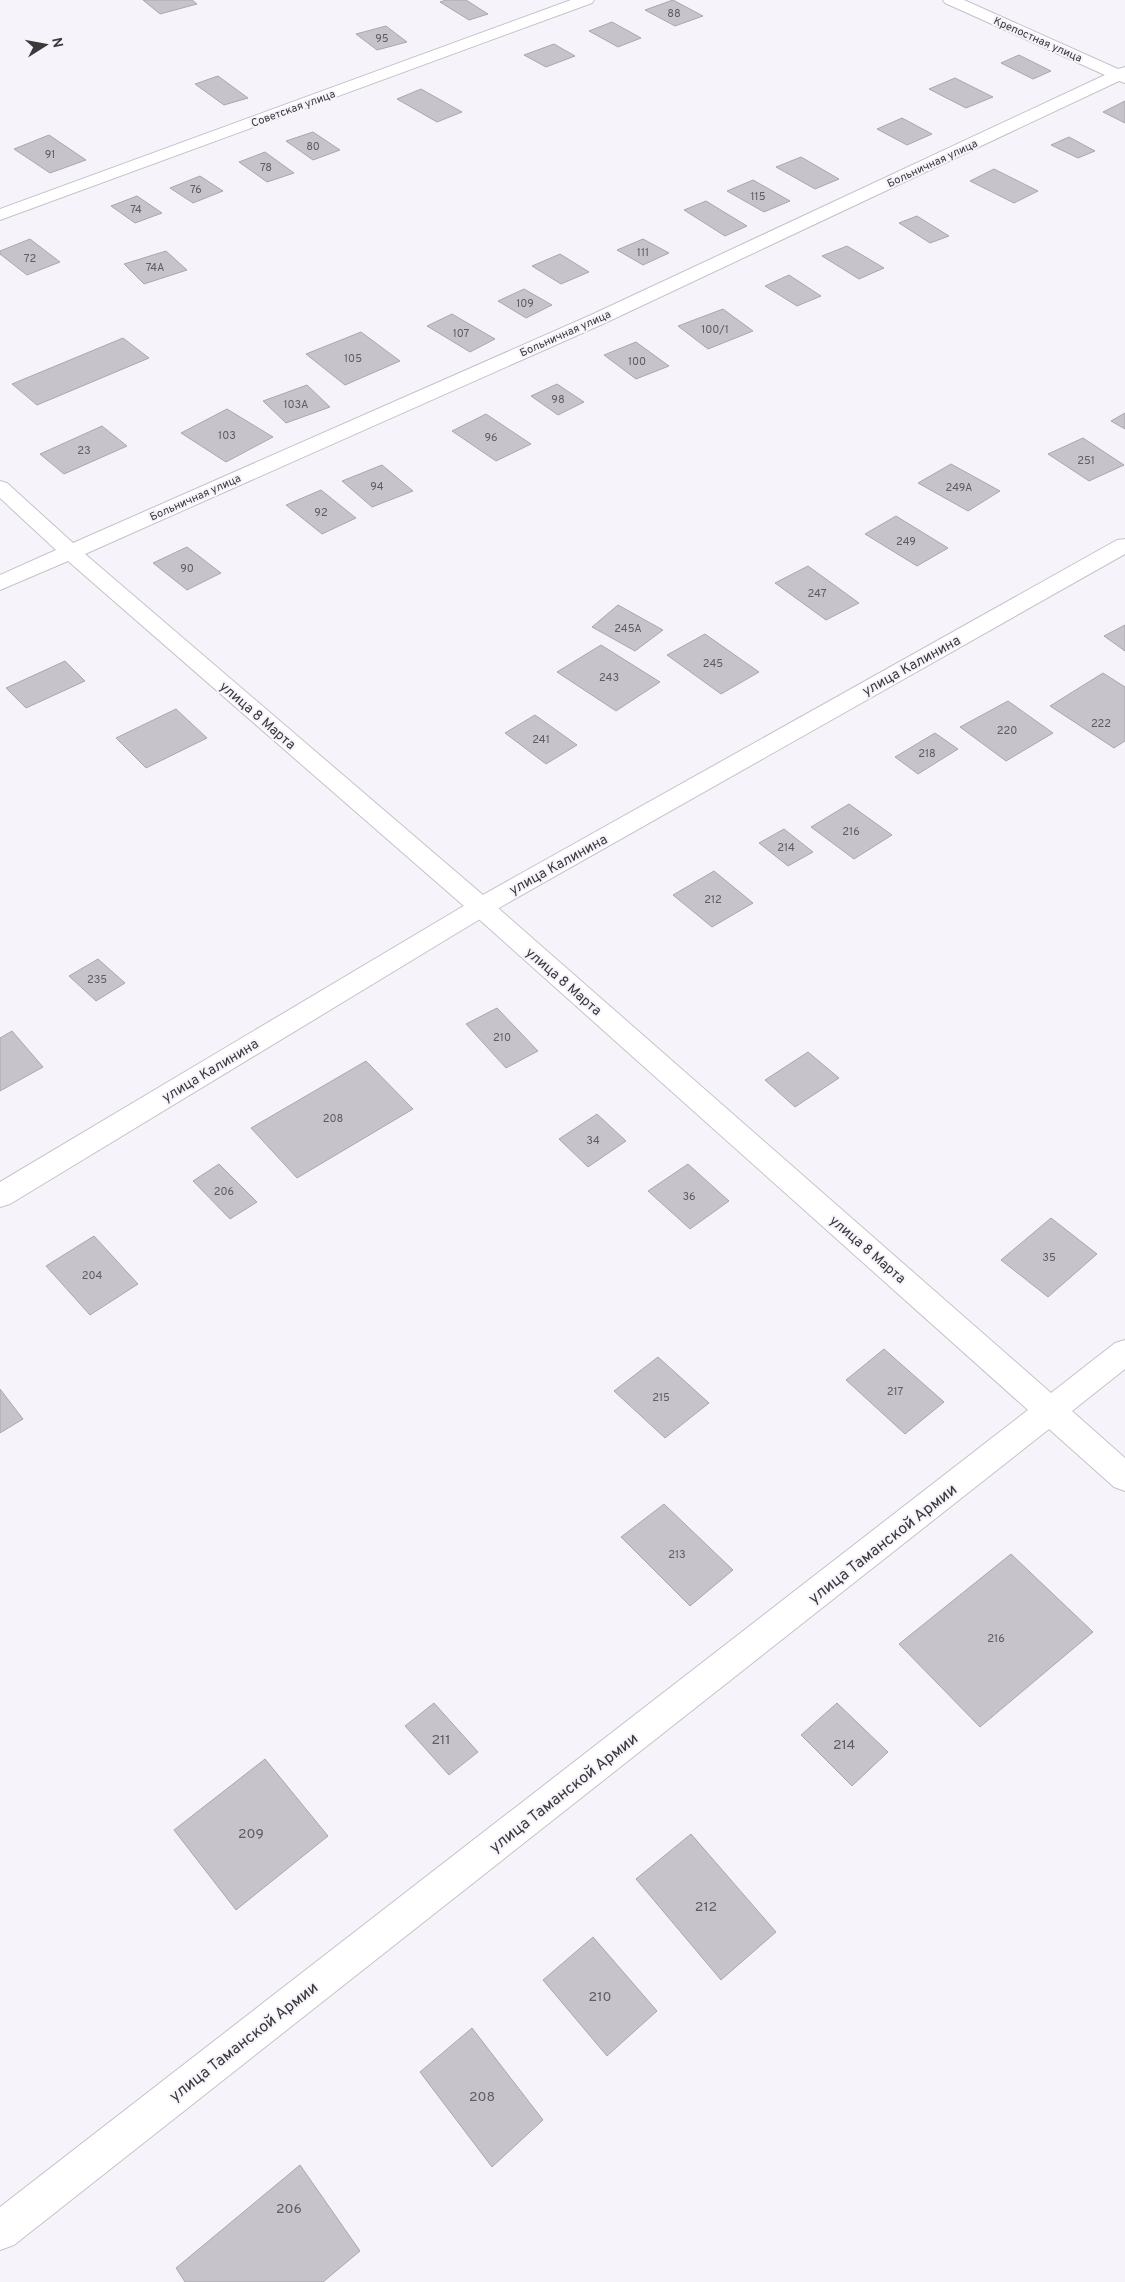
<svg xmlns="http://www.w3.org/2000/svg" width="1125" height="2282" font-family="Overpass,sans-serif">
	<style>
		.building { fill: #c7c3cb; stroke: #aba7af }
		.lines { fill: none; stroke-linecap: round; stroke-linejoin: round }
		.street-casing { stroke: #c6c2c9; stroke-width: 2 }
		.secondary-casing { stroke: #c6c2c9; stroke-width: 2 }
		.street { fill: #fff; fill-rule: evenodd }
		.secondary { fill: #fff; fill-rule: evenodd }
		.labels { text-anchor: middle; stroke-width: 4; stroke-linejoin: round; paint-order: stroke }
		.number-label { font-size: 11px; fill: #5e5c60 }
		.far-street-label { font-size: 11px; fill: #3b393c; stroke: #f7f3fb }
		.street-label { font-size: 14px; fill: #3b393c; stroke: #f7f3fb }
		.near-number-label { font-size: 14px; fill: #5e5c60 }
		.near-street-label { font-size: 16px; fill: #3b393c; stroke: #f7f3fb }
	</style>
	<rect width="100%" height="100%" fill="#f7f3fb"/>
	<path class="building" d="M143 0H192L197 4 160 14Z
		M446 0H466L488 14 469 20 440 2Z
		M673 0 703 16 675 26 645 10Z
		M612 22 641 38 618 47 589 31Z
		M386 26 407 42 377 50 356 34Z
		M554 44 575 56 546 67 524 55Z
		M1019 55 1051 71 1033 79 1001 63Z
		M218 76 248 98 224 105 195 84Z
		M955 78 993 97 966 108 929 89Z
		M421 89 462 112 437 122 397 99Z
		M1125 101V123L1103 112Z
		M902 118 932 134 907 145 877 129Z
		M313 132 340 150 313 160 286 141Z
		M49 135 86 160 50 173 14 149Z
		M1069 137 1095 151 1078 158 1051 145Z
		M265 152 294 173 267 182 239 162Z
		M801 157 839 179 815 189 776 167Z
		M994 169 1038 191 1014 203 970 181Z
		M200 176 223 191 193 203 170 188Z
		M753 180 790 201 764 212 727 191Z
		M137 196 162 213 135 223 111 206Z
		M706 201 747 226 725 236 684 210Z
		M917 216 949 236 930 243 899 223Z
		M30 239 60 262 27 275 0 254V251Z
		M643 239 669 253 643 265 617 250Z
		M847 246 884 268 859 279 822 256Z
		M166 251 187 270 144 284 124 264Z
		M560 254 589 272 561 284 532 266Z
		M789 275 821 296 797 306 765 286Z
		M524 289 552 305 526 318 498 301Z
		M723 309 753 331 708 349 678 326Z
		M452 314 495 339 470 352 427 326Z
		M361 332 400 361 345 385 306 354Z
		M123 338 149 358 37 405 12 384Z
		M636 342 669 366 636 379 604 355Z
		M557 384 584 402 558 415 531 396Z
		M307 385 330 407 286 423 263 401Z
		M227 409 273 437 226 462 181 433Z
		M1125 413V429L1111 421Z
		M486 414 531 444 496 461 452 431Z
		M102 426 127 446 64 474 40 454Z
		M1083 438 1124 465 1089 481 1048 454Z
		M951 464 1000 491 968 511 918 483Z
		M382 465 413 491 372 507 342 481Z
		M321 490 356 518 322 534 286 505Z
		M896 516 948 548 917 566 865 534Z
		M187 547 221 573 187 590 153 563Z
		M808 566 859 603 826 620 775 583Z
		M618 605 663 630 635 651 592 627Z
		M1125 625V651L1104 636Z
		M705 634 759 672 721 694 667 655Z
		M601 645 660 682 616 711 557 672Z
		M65 661 85 681 26 708 6 688Z
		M1103 673 1125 687V741L1114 748 1050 706Z
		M1008 701 1053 733 1006 761 960 727Z
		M176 709 207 738 146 768 116 738Z
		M535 715 577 745 546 764 505 733Z
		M935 733 958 749 918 774 895 757Z
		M849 804 892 835 854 859 811 827Z
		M784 829 813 852 788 866 759 843Z
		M714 871 753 903 712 927 673 895Z
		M98 959 125 983 96 1001 69 976Z
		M497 1008 538 1051 506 1068 466 1024Z
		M12 1031 43 1067 0 1091V1038Z
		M808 1052 839 1078 795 1107 765 1080Z
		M366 1061 413 1109 297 1178 251 1128Z
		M597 1114 626 1141 588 1167 559 1139Z
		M219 1164 257 1202 230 1219 193 1181Z
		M688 1164 729 1201 690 1229 648 1191Z
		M1051 1218 1097 1254 1048 1297 1001 1260Z
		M94 1236 138 1284 90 1315 46 1266Z
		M884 1349 944 1402 905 1434 846 1380Z
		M658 1357 709 1403 665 1438 614 1391Z
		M0 1389 23 1419 0 1433Z
		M664 1504 733 1570 690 1606 621 1537Z
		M1011 1554 1093 1632 980 1727 899 1644Z
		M434 1703 478 1752 449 1775 405 1726Z
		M837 1703 888 1752 852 1786 801 1735Z
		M265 1759 328 1836 236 1910 174 1830Z
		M691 1834 776 1932 721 1980 636 1879Z
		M593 1937 657 2011 607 2056 543 1980Z
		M472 2028 543 2120 492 2167 420 2072Z
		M300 2165 360 2251 323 2282H185L176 2268Z"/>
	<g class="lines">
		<defs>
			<path id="street" d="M571 0H594L592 3 0 220V209Z
				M943 0H964L1118 69 1125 67V83L1119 81 605 323 85 554 490 901 1051 1393 1115 1343 1125 1340V1369L1072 1411 1125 1458V1491L1114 1487 1049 1429 14 2245 0 2250V2207L1028 1410 472 913 68 561 0 590V575L56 550 0 498V481L7 483 73 543 591 315 1105 75 945 3Z"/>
			<path id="secondary" d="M1125 539V554L490 913 10 1204 0 1207V1182L472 901 1117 540Z"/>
		</defs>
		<use href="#street" class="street-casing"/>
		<use href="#secondary" class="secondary-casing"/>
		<use href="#street" class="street"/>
		<use href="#secondary" class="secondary"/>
	</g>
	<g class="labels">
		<g class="number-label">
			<text x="674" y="17">88</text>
			<text x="382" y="42">95</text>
			<text x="313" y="150">80</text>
			<text x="50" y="158">91</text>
			<text x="266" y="171">78</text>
			<text x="196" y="193">76</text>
			<text x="758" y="200">115</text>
			<text x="136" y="213">74</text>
			<text x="643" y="256">111</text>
			<text x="30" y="262">72</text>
			<text x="155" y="271">74А</text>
			<text x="525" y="307">109</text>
			<text x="715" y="333">100/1</text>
			<text x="461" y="337">107</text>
			<text x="353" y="362">105</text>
			<text x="637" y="365">100</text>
			<text x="558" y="403">98</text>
			<text x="296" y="408">103А</text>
			<text x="227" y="439">103</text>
			<text x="491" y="441">96</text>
			<text x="84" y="454">23</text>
			<text x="1086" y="464">251</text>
			<text x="377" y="490">94</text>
			<text x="959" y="491">249А</text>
			<text x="321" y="516">92</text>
			<text x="906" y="545">249</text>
			<text x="187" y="572">90</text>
			<text x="817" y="597">247</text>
			<text x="628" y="632">245А</text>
			<text x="713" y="667">245</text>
			<text x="609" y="681">243</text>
			<text x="1101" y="727">222</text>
			<text x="1007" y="734">220</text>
			<text x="541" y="743">241</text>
			<text x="927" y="757">218</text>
			<text x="851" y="835">216</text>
			<text x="786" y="851">214</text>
			<text x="713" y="903">212</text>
			<text x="97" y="983">235</text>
			<text x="502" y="1041">210</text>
			<text x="333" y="1122">208</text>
			<text x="593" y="1144">34</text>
			<text x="224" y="1195">206</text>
			<text x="689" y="1200">36</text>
			<text x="1049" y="1261">35</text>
			<text x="92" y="1279">204</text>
			<text x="895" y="1395">217</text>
			<text x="661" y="1401">215</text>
			<text x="677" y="1558">213</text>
			<text x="996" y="1642">216</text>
		</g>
		<g class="far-street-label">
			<text transform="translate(1038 39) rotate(24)" y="4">Крепостная улица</text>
			<text transform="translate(293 108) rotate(-20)" y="4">Советская улица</text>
			<text transform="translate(932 163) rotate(-25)" y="4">Больничная улица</text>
			<text transform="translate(565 333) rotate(-24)" y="4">Больничная улица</text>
			<text transform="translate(195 497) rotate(-24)" y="4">Больничная улица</text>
		</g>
		<g class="street-label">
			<text transform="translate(911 665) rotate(-29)" y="5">улица Калинина</text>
			<text transform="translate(258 715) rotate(41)" y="5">улица 8 Марта</text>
			<text transform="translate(558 864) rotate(-29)" y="5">улица Калинина</text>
			<text transform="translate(564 981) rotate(41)" y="5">улица 8 Марта</text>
			<text transform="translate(210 1070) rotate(-31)" y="5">улица Калинина</text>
			<text transform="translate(868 1249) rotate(41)" y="5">улица 8 Марта</text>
		</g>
		<g class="near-number-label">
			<text x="441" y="1744">211</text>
			<text x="844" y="1749">214</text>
			<text x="251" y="1838">209</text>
			<text x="706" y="1911">212</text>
			<text x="600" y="2001">210</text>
			<text x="482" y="2101">208</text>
			<text x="289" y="2213">206</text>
		</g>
		<g class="near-street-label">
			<text transform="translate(882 1543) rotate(-38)" y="6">улица Таманской Армии</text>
			<text transform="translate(563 1792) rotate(-38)" y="6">улица Таманской Армии</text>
			<text transform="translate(243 2041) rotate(-38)" y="6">улица Таманской Армии</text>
		</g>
	</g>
	<g transform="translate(45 45) rotate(79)" stroke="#f7f3fb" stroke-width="4" paint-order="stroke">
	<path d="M0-4L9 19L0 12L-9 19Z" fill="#3b393c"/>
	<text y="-8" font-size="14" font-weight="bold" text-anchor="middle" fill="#3b393c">N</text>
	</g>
</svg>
